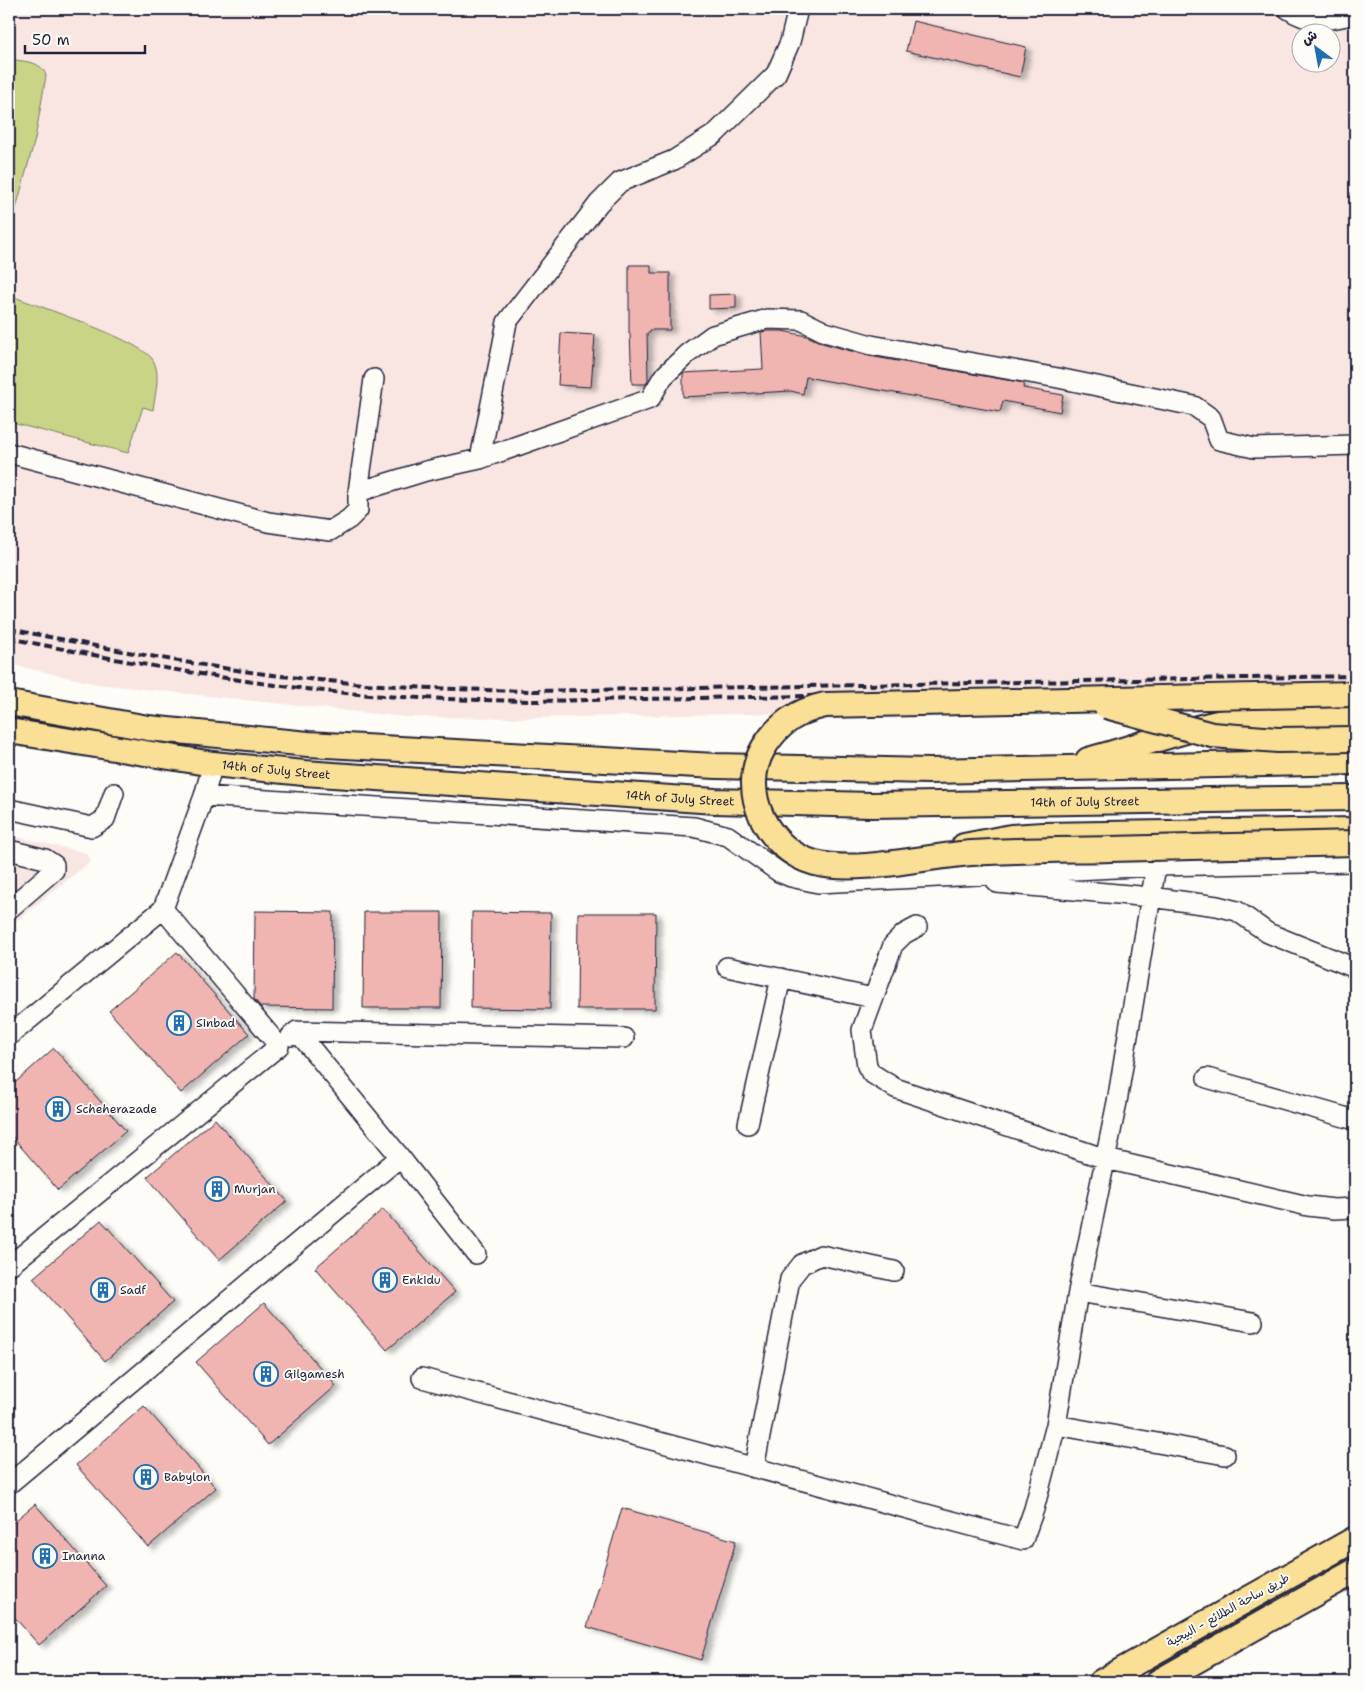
<svg xmlns="http://www.w3.org/2000/svg" width="1364" height="1691" font-family="'Shantell Sans','Playpen Sans Arabic',sans-serif">
	<style>
		.built { fill: #f9e6e2; fill-rule: evenodd }
		.green { fill: #c9d487; stroke: #767b61 }
		.building { fill: #f0b4b1; stroke: #22223b; filter: url(#shadow) }
		.lines { fill: none; stroke-linecap: round; stroke-linejoin: round }
		.minor-casing { stroke: #22223b; stroke-width: 22 }
		.major-casing { stroke: #22223b; stroke-width: 28 }
		.minor { stroke: #fdfcf7; stroke-width: 19 }
		.major { stroke: #fadf96; stroke-width: 24 }
		.rail { stroke: #22223b; stroke-width: 4; stroke-dasharray: 8 4; stroke-linecap: butt }
		.major-bridge-casing { stroke: #22223b; stroke-width: 28; stroke-linecap: butt }
		.major-bridge { stroke: #fadf96; stroke-width: 24 }
		.labels { text-anchor: middle; stroke-width: 4; stroke-linejoin: round; paint-order: stroke }
		.street-label { font-size: 12px; fill: #22223b; stroke: #fdfcf7 }
		.poi-label { font-size: 12px; fill: #22223b; stroke: #fdfcf7; text-anchor: start }
	</style>
	<defs>
		<filter id="shadow"><feDropShadow dx="5.5" dy="3" stdDeviation="2.5" flood-color="#0004"/></filter>
	</defs>
	<rect width="100%" height="100%" fill="#fdfcf7"/>
	<filter id="ink" filterUnits="userSpaceOnUse"><feTurbulence type="fractalNoise" baseFrequency=".02" numOctaves="2"/><feDisplacementMap in="SourceGraphic" scale="10" xChannelSelector="R" yChannelSelector="G"/><feConvolveMatrix kernelMatrix="1 2 1 2 8 2 1 2 1" color-interpolation-filters="sRGB"/></filter>
	<g filter="url(#ink)">
		<path class="built" d="M9 9H1355V703L516 718 405 717 97 684 9 664V422L128 453 143 407 153 409 93 326 9 295V229L39 65 9 59ZM1302 32H1332V62H1302Z
			M9 835 87 853 91 861 9 927Z"/>
		<path class="green" d="M9 59C23 62 42 60 46 76L35 139 9 234Z
			M9 295C35 305 141 340 153 360 161 374 155 394 153 410L143 407 128 453 9 422Z"/>
		<path class="building" d="M913 21 1026 47 1020 77 906 51Z
			M629 265H651V273H670V330H650V333H647L648 380 646 384H632L630 333H629Z
			M736 294V308L709 309V295Z
			M766 331H782L807 336 822 343 869 356 1024 383 1023 388 1063 395 1060 412 1003 401 1000 412 806 377 803 394 791 391 683 397V373L763 369 761 332Z
			M561 333 595 335 591 387 558 385Z
			M255 911 333 912 332 1008 261 1007 254 999Z
			M364 912H442L441 1008H363Z
			M472 912 551 913 550 1009 471 1008Z
			M578 913H656L655 1009H577Z
			M177 952 249 1034 181 1093 109 1011Z
			M54 1048 126 1131 58 1190 9 1133V1088Z
			M215 1119 287 1201 219 1260 147 1177Z
			M383 1209 455 1292 387 1350 315 1268Z
			M101 1220 173 1302 105 1361 33 1278Z
			M264 1303 336 1386 268 1445 196 1362Z
			M144 1406 216 1488 148 1547 76 1465Z
			M35 1504 106 1586 39 1645 9 1611V1526Z
			M622 1508 736 1541 701 1660 587 1627Z"/>
		<g class="lines">
			<defs>
				<path id="minor" d="M1288 9C1311 25 1329 20 1355 14
					M9 453 268 522 330 531 349 519 358 510V492L426 471 480 459 650 399 663 377 687 354 713 335 767 319 801 320 825 332 871 345 1058 378 1194 406 1211 418 1219 440 1254 448 1355 445
					M480 459 507 322 599 203 620 182 674 160 715 134 776 74 790 42 798 9
					M358 492 374 379
					M204 796 694 827 728 836 779 872 791 877 818 883 1156 866 1355 862
					M9 809 92 827 105 819 114 793
					M9 850 45 859 54 865V870L9 909
					M997 883 1151 897 1217 906 1237 911 1268 933 1355 968
					M917 927 904 934 893 945 862 1030 867 1066 871 1073 895 1088 1106 1159 1308 1206 1334 1209 1355 1208
					M727 967 873 998
					M297 1031 624 1038
					M9 1036 163 909 204 796 213 764
					M291 1036 297 1031 400 1157
					M1207 1078 1355 1120
					M748 1124 781 978
					M9 1266 279 1046 163 909
					M1078 1292 1253 1322
					M422 1378 1023 1540 1034 1509 1056 1425 1078 1292 1117 1102 1156 866
					M1056 1425 1225 1455
					M754 1468 790 1279 802 1264 821 1255 894 1271
					M9 1484 400 1157 476 1254"/>
				<g id="major">
					<path d="M9 703 148 728 308 744 716 766 929 771 1355 762"/>
					<path id="s1" d="M9 731 213 764 304 773 715 801 871 805 1355 798"/>
					<path d="M1088 760C1136 747 1183 729 1232 720 1273 714 1315 716 1355 715"/>
					<path d="M964 846 1011 837 1043 835 1355 830"/>
					<path d="M1101 1682 1355 1539"/>
					<path d="M1158 1682 1355 1571"/>
				</g>
			</defs>
			<use href="#minor" class="minor-casing"/>
			<use href="#major" class="major-casing"/>
			<use href="#minor" class="minor"/>
			<use href="#major" class="major"/>
			<path class="rail" d="M9 629C111 649 214 670 319 680 391 687 462 690 534 691L1355 676
				M9 638C110 659 212 678 315 690 388 698 461 700 534 701L1355 686"/>
			<defs>
				<path id="major-bridge" d="M1355 694 825 705C798 711 779 723 764 747 737 792 768 850 815 863 858 874 927 856 972 853 1018 850 1064 850 1110 849 1192 847 1273 845 1355 843
					M1106 706 1212 735 1278 740 1355 739"/>
			</defs>
			<use href="#major-bridge" class="major-bridge-casing"/>
			<use href="#major-bridge" class="major-bridge"/>
		</g>
	</g>
	<defs>
		<symbol id="building-ring" viewBox="-11 -11 22 22"><circle r="9.5" fill="#fdfcf7" stroke="#1f6fb2" stroke-width="1.5"/><path d="M-4-6H4V6H1V3H-1V6H-4ZM-2.5-4.3h1.7v1.8h-1.7ZM.8-4.3h1.7v1.8H.8ZM-2.5-1h1.7V.8h-1.7ZM.8-1h1.7V.8H.8Z" fill="#1f6fb2"/></symbol>
	</defs>
	<g fill-rule="evenodd">
		<use href="#building-ring" x="165" y="1009" width="28" height="28"/>
		<use href="#building-ring" x="44" y="1095" width="28" height="28"/>
		<use href="#building-ring" x="203" y="1175" width="28" height="28"/>
		<use href="#building-ring" x="371" y="1266" width="28" height="28"/>
		<use href="#building-ring" x="89" y="1276" width="28" height="28"/>
		<use href="#building-ring" x="252" y="1360" width="28" height="28"/>
		<use href="#building-ring" x="132" y="1463" width="28" height="28"/>
		<use href="#building-ring" x="31" y="1542" width="28" height="28"/>
	</g>
	<g class="labels">
		<g class="street-label">
			<text dy="4" stroke="none"><textPath href="#s1" startOffset="270">14th of July Street</textPath></text>
			<text dy="4" stroke="none"><textPath href="#s1" startOffset="675">14th of July Street</textPath></text>
			<text dy="4" stroke="none"><textPath href="#s1" startOffset="1080">14th of July Street</textPath></text>
			<text transform="translate(1228 1610) rotate(-29)" y="4">طريق ساحة الطلائع - البيجية</text>
		</g>
		<g class="poi-label">
			<text x="196" y="1027">Sinbad</text>
			<text x="76" y="1113">Scheherazade</text>
			<text x="234" y="1193">Murjan</text>
			<text x="402" y="1284">Enkidu</text>
			<text x="120" y="1294">Sadf</text>
			<text x="284" y="1378">Gilgamesh</text>
			<text x="164" y="1481">Babylon</text>
			<text x="62" y="1560">Inanna</text>
		</g>
	</g>
	<rect width="1364" height="1691" fill="none" stroke="#fdfcf7" stroke-width="30"/>
	<rect x="15" y="15" width="1334" height="1661" fill="none" stroke="#22223b" stroke-width="2" filter="url(#ink)"/>
	<g transform="translate(1316 48) rotate(328)"><circle r="24" fill="#fdfcf7" stroke="#a5a5ac"/>
	<path d="M0-4L9 19L0 12L-9 19Z" fill="#1f6fb2"/>
	<text y="-8" font-size="14" font-weight="bold" text-anchor="middle" fill="#22223b">ش</text>
	</g>
	<path d="M25 45v8h120v-8" fill="none" stroke="#22223b" stroke-width="2.5"/>
	<text x="32" y="45" font-size="15" fill="#22223b" stroke="#fdfcf7" stroke-width="4" paint-order="stroke">50 m</text>
</svg>
